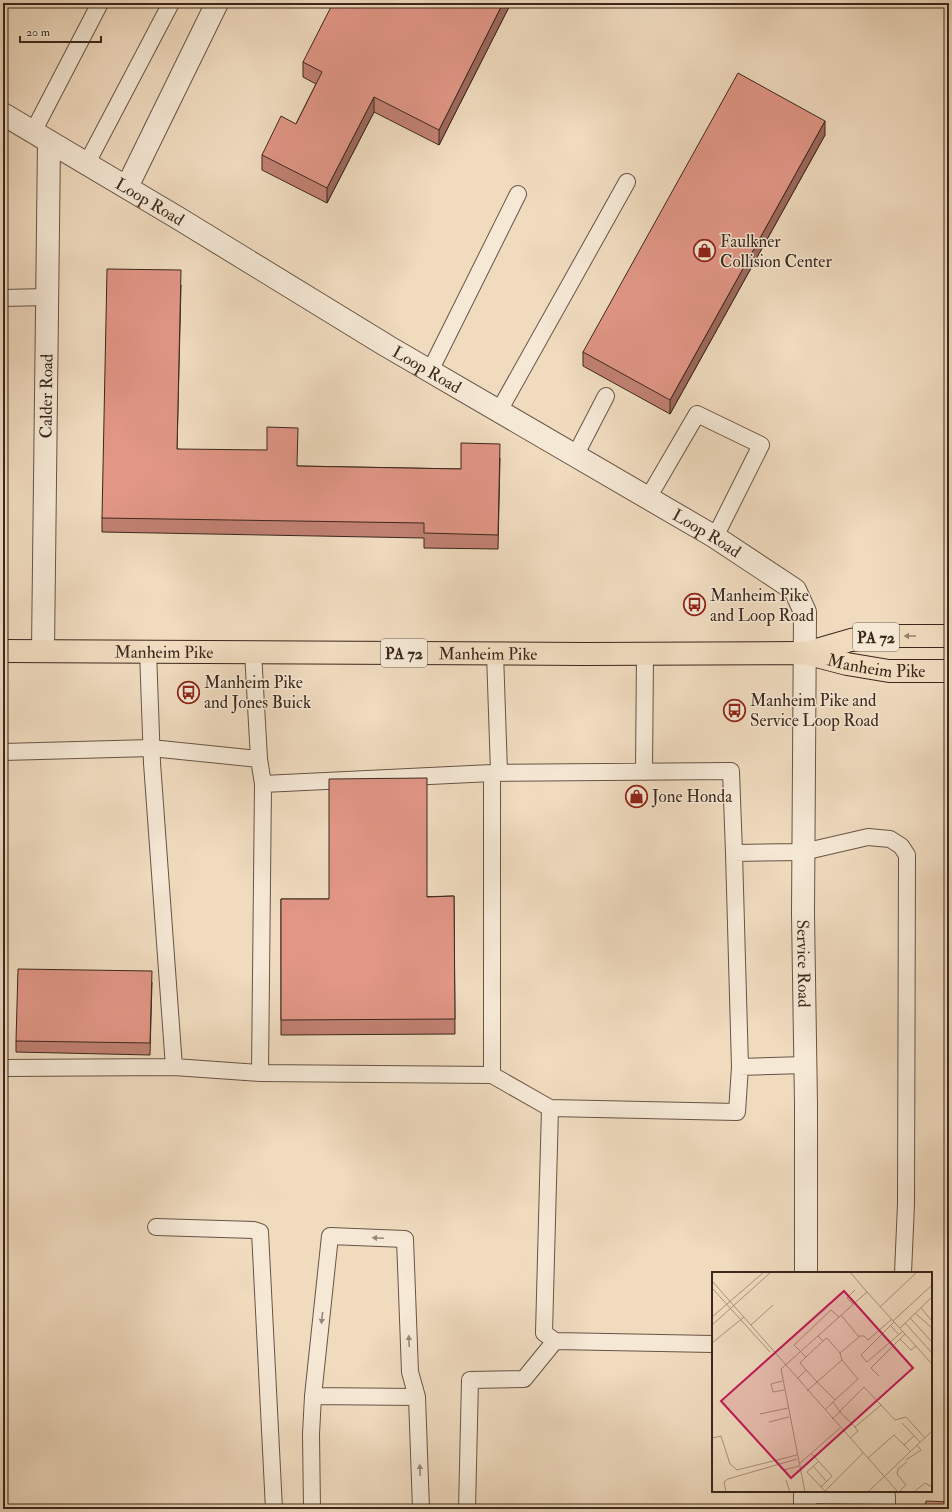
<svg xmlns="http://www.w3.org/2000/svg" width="952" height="1512" font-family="'IM FELL Double Pica',serif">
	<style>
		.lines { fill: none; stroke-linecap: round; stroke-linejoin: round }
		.service-casing { stroke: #685445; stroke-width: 18 }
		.minor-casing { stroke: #685445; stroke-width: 24 }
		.primary-casing { stroke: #3b271c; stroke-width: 24 }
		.service { stroke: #f5e8d5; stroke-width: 16 }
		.minor { stroke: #f5e8d5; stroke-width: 22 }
		.primary { stroke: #f0dbbf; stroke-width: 22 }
		.wall { fill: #c28173; stroke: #3b271c }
		.shaded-wall { fill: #9e695e; stroke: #3b271c }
		.building { fill: #e19686; stroke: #3b271c }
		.oneway { fill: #96816e }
		.oneway2 { fill: #988878 }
		.labels { text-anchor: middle; stroke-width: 3; stroke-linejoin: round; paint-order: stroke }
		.shield { fill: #f5e8d5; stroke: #736154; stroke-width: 1 }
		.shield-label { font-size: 16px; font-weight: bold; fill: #3b271c }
		.street-label { font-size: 17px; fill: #3b271c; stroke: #f5e8d5 }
		.poi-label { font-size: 17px; fill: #3b271c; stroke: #f5e8d5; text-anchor: start }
		.inset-road { fill: none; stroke: #a8937e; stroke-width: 1 }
		.view { fill: #c2185b; fill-opacity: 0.15; stroke: #c2185b; stroke-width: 2 }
		.inset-edge { fill: none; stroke: #3b271c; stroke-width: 2 }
	</style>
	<rect width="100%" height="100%" fill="#f0dbbf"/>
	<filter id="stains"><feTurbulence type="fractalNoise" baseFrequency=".005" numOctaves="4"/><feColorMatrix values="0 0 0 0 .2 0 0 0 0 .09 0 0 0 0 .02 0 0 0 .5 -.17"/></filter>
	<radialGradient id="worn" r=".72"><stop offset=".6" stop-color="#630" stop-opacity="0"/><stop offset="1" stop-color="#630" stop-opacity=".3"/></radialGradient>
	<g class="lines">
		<defs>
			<path id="service" d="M33 132 99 5
				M87 163 171 3
				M3 298 47 297
				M430 371 518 194
				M499 411 627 182
				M575 456 606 396
				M648 498 697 414 761 445 715 537
				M253 652 259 759 263 784 492 773
				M495 653 499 772
				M3 752 151 748 259 759
				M644 772 645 654
				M263 784 260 1073 492 1075
				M734 853 731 771 492 773V1075L550 1108 737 1112 740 1067
				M805 1065 740 1067 734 853 803 852 868 837 890 839 901 846 907 855 906 1204 903 1273
				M174 1067 260 1073
				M3 1068 174 1067 152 763 148 651
				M550 1108 544 1333 555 1341 713 1344
				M156 1227 254 1230 260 1232 274 1509
				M313 1396 417 1397
				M805 1495 887 1496V1509
				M312 1509 311 1434 313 1396 330 1236 405 1239 410 1372 417 1397 421 1509
				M467 1509 470 1380 524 1379 555 1341"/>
			<g id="minor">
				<path id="s1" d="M3 114 178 218 387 346 715 537 795 590 805 612 803 914 806 1104V1273"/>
				<path d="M127 187 217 3"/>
				<path id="s2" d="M43 650 49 142"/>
				<path d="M805 1491V1509"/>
			</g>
			<g id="primary">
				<path id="s3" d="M3 651 584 654 805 653 847 664 889 671H949"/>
				<path d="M806 653 851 640 880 636H949"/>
			</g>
		</defs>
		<use href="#service" class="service-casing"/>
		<use href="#minor" class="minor-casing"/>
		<use href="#primary" class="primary-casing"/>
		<use href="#service" class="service"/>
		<use href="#minor" class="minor"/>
		<use href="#primary" class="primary"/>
	</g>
	<path class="wall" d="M511 3 439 145 374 112 327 203 262 170V155L296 124 316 84 303 77V62Z
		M825 135 670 414 583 366V352Z
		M181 285 177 449 298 466 461 469 500 458 498 549 424 548V538L102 532V518Z
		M454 896 455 1034 281 1035V899H329Z
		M152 982 150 1055 16 1052V1041Z"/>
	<path class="shaded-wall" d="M503 3H511L439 145V130Z
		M374 97V112L327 203V188Z
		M825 121V135L670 414V400Z"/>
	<path class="building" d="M333 3H503L439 130 374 97 327 188 262 155 281 116 296 124 322 72 303 62Z
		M738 73 825 121 670 400 583 352Z
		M107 269 181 270 177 449 267 450V427L298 428 297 466 461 469V443L500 444 498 535 424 533V523L102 518Z
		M427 778V897L454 896 455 1019 281 1020V899H329V779Z
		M18 969 152 971 150 1043 16 1041Z
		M926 1501 949 1502V1509H925Z"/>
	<defs><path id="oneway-solid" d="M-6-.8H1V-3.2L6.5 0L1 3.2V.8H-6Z"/></defs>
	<use class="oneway" href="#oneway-solid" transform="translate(910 636) rotate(-180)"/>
	<g class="oneway2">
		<use href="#oneway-solid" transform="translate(378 1238) rotate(-178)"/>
		<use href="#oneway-solid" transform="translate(322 1318) rotate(96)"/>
		<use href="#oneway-solid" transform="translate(409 1341) rotate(-92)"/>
		<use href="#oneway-solid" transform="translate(420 1470) rotate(-92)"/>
	</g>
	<defs>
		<symbol id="shop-ring" viewBox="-11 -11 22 22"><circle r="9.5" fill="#f5e8d5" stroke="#8f2418" stroke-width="1.5"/><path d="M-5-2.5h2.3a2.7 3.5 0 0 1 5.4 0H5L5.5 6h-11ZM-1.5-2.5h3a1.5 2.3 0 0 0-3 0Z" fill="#8f2418"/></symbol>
		<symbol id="bus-ring" viewBox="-11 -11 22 22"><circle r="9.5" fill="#f5e8d5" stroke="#8f2418" stroke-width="1.5"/><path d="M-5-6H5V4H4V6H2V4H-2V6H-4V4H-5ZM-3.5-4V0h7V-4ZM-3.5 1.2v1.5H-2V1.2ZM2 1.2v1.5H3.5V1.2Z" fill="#8f2418"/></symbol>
	</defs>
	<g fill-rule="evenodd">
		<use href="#shop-ring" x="692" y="238" width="25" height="25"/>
		<use href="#bus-ring" x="682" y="592" width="25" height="25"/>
		<use href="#bus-ring" x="176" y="680" width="25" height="25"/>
		<use href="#bus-ring" x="722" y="698" width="25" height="25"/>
		<use href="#shop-ring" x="624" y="784" width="25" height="25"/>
	</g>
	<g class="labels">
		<g class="shield">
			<rect x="853" y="623" width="46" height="28" rx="3"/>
			<rect x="381" y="639" width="46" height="28" rx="3"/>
		</g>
		<g class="shield-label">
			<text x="876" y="643">PA 72</text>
			<text x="404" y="659">PA 72</text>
		</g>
		<g class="street-label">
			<text dy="6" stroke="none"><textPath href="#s1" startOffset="171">Loop Road</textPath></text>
			<text dy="6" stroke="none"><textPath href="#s1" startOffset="495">Loop Road</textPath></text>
			<text dy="6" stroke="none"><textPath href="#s2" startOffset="254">Calder Road</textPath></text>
			<text dy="6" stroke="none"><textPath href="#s1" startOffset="819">Loop Road</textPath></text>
			<text dy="6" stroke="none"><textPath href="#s3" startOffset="161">Manheim Pike</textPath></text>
			<text dy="6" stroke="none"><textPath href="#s3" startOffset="485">Manheim Pike</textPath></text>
			<text dy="6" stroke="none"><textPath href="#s3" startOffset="875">Manheim Pike</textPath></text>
			<text dy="6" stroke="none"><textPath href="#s1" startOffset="1300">Service Road</textPath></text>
		</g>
		<g class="poi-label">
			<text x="720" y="247">Faulkner<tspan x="720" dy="20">Collision Center</tspan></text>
			<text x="710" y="601">Manheim Pike<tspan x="710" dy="20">and Loop Road</tspan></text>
			<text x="204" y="688">Manheim Pike<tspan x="204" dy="20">and Jones Buick</tspan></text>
			<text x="750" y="706">Manheim Pike and<tspan x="750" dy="20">Service Loop Road</tspan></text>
			<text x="652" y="802">Jone Honda</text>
		</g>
	</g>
	<g transform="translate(712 1272)">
		<rect width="220" height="220" fill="#f0dbbf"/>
		<path class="inset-road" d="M138 0 155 20M0 9 186 220M0 16 58 80M141 32 135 26 143 18M168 35 205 0M209 36 220 49M203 41 220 56M0 45 52 0M198 46 220 70M181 49 220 13M182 50 149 83 155 90 191 59M193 51 220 81M0 53 59 0M39 53 61 33M179 54 187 63M188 56 220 25M106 64 111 69 94 85 82 73 119 38 127 45M147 64H152L156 68 180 47M188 67 199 78 204 74M0 71 32 45M128 81 147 65 129 43M94 85 88 91 105 110 130 88 128 81 115 66 111 69M167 104 159 96 193 62M85 107 94 98M70 109 59 112 61 120 72 118M105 110 123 128 113 138M95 119 105 110M123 128 146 107 130 88M169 133 183 148 194 145 213 166M48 142 76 136M120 147 128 140 129 138 152 115 169 133 143 155 128 140 121 130M57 150 77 145M190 151 208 170M0 166 9 164 18 192 25 198 85 183M138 166 146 159 143 155M192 173 202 164M99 181 120 204 109 215 113 219M156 186 182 163 198 179M194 188 209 178 205 173M107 189 95 200 109 215M87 192 128 156M101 194 114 209M72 198 87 194M74 208 78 220M14 220 12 210 16 207 85 187M93 220 69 97 155 20 220 92M112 220 151 181M156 220 220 159M187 220 194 213 185 202 186 197 195 190M202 220 213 211 220 215"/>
		<path class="view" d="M132 19 201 96 79 206 9 129Z"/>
		<rect width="220" height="220" class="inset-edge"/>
	</g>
	<rect width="952" height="1512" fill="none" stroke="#f0dbbf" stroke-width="16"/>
	<rect x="4" y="4" width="944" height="1504" fill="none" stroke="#3b271c" stroke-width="2"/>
	<rect x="8" y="8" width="936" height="1496" fill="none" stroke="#3b271c"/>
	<path d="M20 36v6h81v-6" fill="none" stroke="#3b271c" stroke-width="2"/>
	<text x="26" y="36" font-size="12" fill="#3b271c" stroke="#f5e8d5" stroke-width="3" paint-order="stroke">20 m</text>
	<rect width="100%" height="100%" filter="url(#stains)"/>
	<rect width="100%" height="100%" fill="url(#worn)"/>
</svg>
